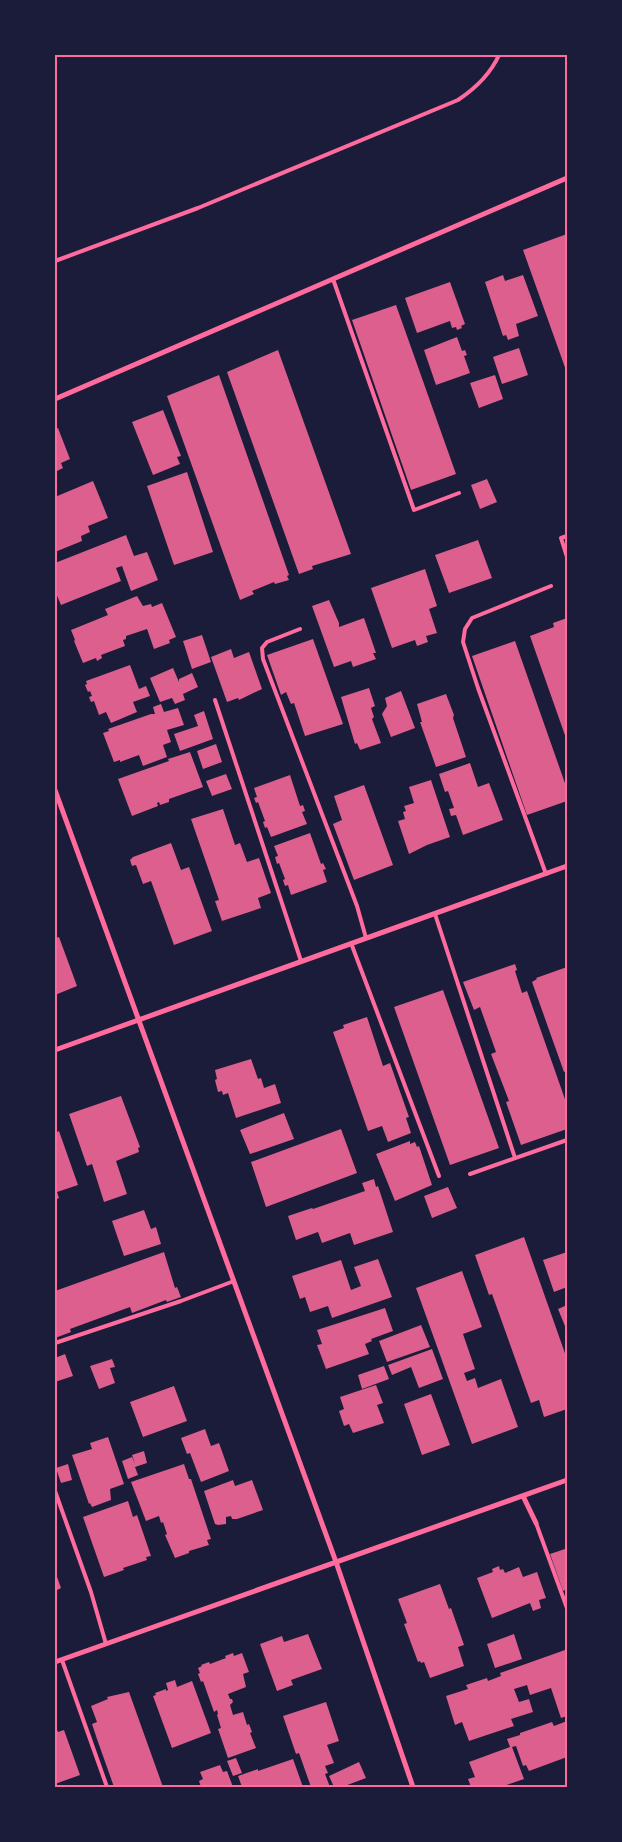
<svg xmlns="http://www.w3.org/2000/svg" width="622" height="1842" font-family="'Asap Condensed',sans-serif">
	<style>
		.building { fill: #dd5f8e }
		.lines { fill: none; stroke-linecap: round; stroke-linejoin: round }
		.service { stroke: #ff6b9d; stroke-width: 4 }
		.minor { stroke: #ff6b9d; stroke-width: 5 }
		.neatline { fill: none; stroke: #ff6b9d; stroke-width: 2 }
	</style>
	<rect width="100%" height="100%" fill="#1b1b3a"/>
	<path class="building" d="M567 234V373L523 250Z
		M503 275 505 281 523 275 538 316 516 324 519 336 508 340 506 335 503 336 485 282Z
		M450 282 465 324 461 326 462 328 457 330 456 327 452 328 450 321 417 333 405 298Z
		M396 305 456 474 411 490 352 320Z
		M457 337 462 351 465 350 467 355 464 356 470 373 436 385 424 350Z
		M519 348 528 375 502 384 493 357Z
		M278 350 351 554 312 566 313 569 299 574 227 372Z
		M219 375 289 575 287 576 289 580 275 584 274 582 252 591 254 594 240 600 167 396Z
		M495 375 503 399 479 408 470 383Z
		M163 410 181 456 177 457 180 464 153 475 132 422Z
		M58 428 70 459 61 463 63 468 55 472V429Z
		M187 472 213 552 174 565 147 486Z
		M487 479 497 502 480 509 471 485Z
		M93 481 108 518 88 526 90 532 81 536 82 541 55 552V497Z
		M126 535 134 556 147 552 158 580 131 591 122 566 116 568 121 581 61 605 55 591V563Z
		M478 540 492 578 449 593 435 555Z
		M425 569 437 606 429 609 437 633 426 636 428 642 417 646 415 640 392 648 371 588Z
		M137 596 143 606 151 604 152 607 162 603 176 637 169 640 170 643 154 649 147 629 126 636V639L123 640 125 646 101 655 102 658 97 661 96 658 83 663 74 641 75 640 71 630 108 615 105 609Z
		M329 600 339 623V627L364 618 376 653H373L376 659 353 667 351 661 334 667 312 606Z
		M567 618V741L530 636 554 627 553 623Z
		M202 635 211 662 192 669 183 641Z
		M313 639 343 724 305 736 294 703 291 704 286 692 281 695 267 655Z
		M515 641 567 789V801L527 815 472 656Z
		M231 649 234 658 249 652 262 689 239 700 238 698 227 702 211 657Z
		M130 665 139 689 146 686 150 696 133 702 137 712 111 723 106 712 99 715 94 701 91 702 89 697 92 696 90 691 88 692 85 685 87 684 86 681Z
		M173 668 179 682V679L192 673 198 687 183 694 185 700 175 704 172 698 160 702 150 678Z
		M369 688 375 706 371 708 374 717 372 719 381 743 360 750 357 743 355 744 341 697Z
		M401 691 415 728 391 737 382 714 387 706 385 698Z
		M446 694 454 715 453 718 466 757 436 767 420 722H422L417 704Z
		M161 704 164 712 178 708 184 725 167 730 171 742 163 745 167 757 143 766 139 755 120 762V760L114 762 103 733 109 731 108 729 151 714H155L153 707Z
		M204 711 213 739 180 751 174 734 198 726 194 715Z
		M216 744 222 762 203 769 197 751Z
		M190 752 203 787 169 799V802L160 805 159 802 157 803 158 806 132 816 118 779 169 761 168 759Z
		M470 763 478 787 489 783 503 820 463 835 456 815 451 816 449 809 454 808 448 791 445 792 439 774Z
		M226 774 232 789 212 796 206 781Z
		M290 775 300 806 303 805 305 811 302 812 307 824 271 837 267 827 265 828 263 822 265 821 258 802 256 803 254 798 257 797 254 788Z
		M431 780 450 837 427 845 409 854 398 821 405 819 403 812 406 811 404 806 414 803 409 787Z
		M364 785 393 865 354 880 333 824 342 820 334 796Z
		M223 809 235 845 240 843 247 862 259 858 271 893 258 898 261 908 222 921 215 901 219 900 191 819Z
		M310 833 321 864 323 863 326 869 323 870 327 882 291 895 288 885 285 886 283 880 285 879 279 863 277 864 275 857 278 856 274 846Z
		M171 843 181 870 189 867 212 931 174 945 151 881 143 884 136 865 132 866 130 860 133 857Z
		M59 937 77 986 55 995V938Z
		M515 964 517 970 515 971 522 993 527 991 567 1105V1129L521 1145 506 1102 509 1101 491 1054 496 1052 480 1007 474 1010 463 982Z
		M567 967V1071L564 1072 532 982 537 979 536 978Z
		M443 990 499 1148 450 1165 394 1007Z
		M367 1017 383 1066 390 1063 409 1117 406 1118 411 1133 388 1142 382 1126 368 1131 333 1032 344 1028 343 1025Z
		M251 1059 258 1079 261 1078 264 1088 275 1084 281 1103 236 1118 228 1093 223 1095 222 1091 218 1092 215 1080 217 1079 215 1070Z
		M121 1096 140 1147 138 1148 139 1152 116 1161 127 1194 104 1202 92 1164 87 1166 69 1114Z
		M284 1113 294 1139 250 1154 240 1130Z
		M55 1126 57 1132 59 1131 78 1185 57 1192 59 1198 55 1200Z
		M341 1129 357 1173 266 1207 251 1162Z
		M410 1141V1144L415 1142 417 1147 419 1146 432 1185 395 1201 376 1154Z
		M374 1179 376 1187 378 1186 393 1232 354 1245 350 1233 322 1243 318 1232 296 1240 288 1216 312 1208 313 1209 365 1191 362 1183Z
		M448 1187 457 1208 432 1218 424 1196Z
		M144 1210 151 1229 156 1227 161 1244 124 1256 112 1221Z
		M524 1237 567 1359V1409L544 1417 539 1400 531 1403 492 1294 489 1295 475 1255Z
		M164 1252 175 1288 177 1287 181 1297 167 1302 166 1300 132 1313 130 1307 70 1329 71 1332 55 1338V1291Z
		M567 1252V1287L554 1292 543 1260Z
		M378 1259 392 1297 332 1318 328 1306 310 1312 305 1297 300 1299 292 1276 341 1260 351 1290 361 1286 354 1267Z
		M462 1271 482 1327 463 1334 475 1369 464 1373 467 1381 475 1378 478 1388 501 1379 518 1427 472 1444 416 1288Z
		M567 1305V1331L558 1309Z
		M385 1308 393 1331 371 1339 372 1341 365 1344 369 1354 326 1369 317 1345 322 1344 317 1330Z
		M421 1325 430 1347 387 1362 379 1341Z
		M432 1349 443 1379 419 1388 411 1367 392 1375 388 1365Z
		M65 1354 73 1376 55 1382V1358Z
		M112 1359 115 1367 110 1368 115 1383 99 1389 90 1366Z
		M384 1366 389 1379 362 1389 358 1375Z
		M376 1385 383 1403 377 1405 384 1423 353 1433 349 1424 344 1426 339 1411 344 1409 340 1397Z
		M174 1386 187 1421 143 1437 130 1402Z
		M431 1394 450 1445 422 1455 404 1404Z
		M205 1429 211 1446 219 1443 229 1471 201 1482 190 1453 187 1454 181 1438Z
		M108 1437 124 1484 110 1489 111 1500 92 1507 90 1503 89 1504 72 1455 92 1449 90 1443Z
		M144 1451 147 1463 135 1467 138 1475 128 1479 122 1461 132 1457 135 1464 132 1455Z
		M68 1464 72 1480 61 1483 56 1468Z
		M184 1464 189 1479H191L211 1539 207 1540 209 1545 189 1551V1553L175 1558 165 1535 167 1534 163 1522 161 1523 159 1516 146 1521 131 1482Z
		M233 1480 235 1486 252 1480 263 1510 237 1519H232L231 1516 226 1517V1524L218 1525 215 1524 204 1491Z
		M128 1501 133 1517 137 1515 151 1556 146 1557 147 1560 123 1568 124 1570 104 1577 83 1517Z
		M565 1549 567 1553V1589L563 1591 550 1554Z
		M499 1566 500 1570 503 1569 505 1573 519 1567 523 1577 537 1572 546 1598 539 1600 541 1608 533 1611 530 1603 492 1618 477 1578 493 1572 492 1569Z
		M55 1571 61 1588 55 1591Z
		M440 1584 449 1609 451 1608 464 1645 458 1647 464 1666 430 1678 424 1662 421 1663 420 1661 418 1662 404 1624 407 1623 398 1599Z
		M308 1634 322 1669 291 1680 293 1685 277 1691 260 1644 282 1636 284 1642Z
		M514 1634 522 1659 495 1668 487 1644Z
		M565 1650 567 1656V1716L561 1718 551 1688 530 1695 527 1685 514 1689 519 1702 529 1699 533 1712 511 1719 514 1726 469 1741 462 1722 455 1725 446 1696 468 1689 466 1685 487 1678 488 1681 501 1676 500 1673Z
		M233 1653 234 1656 242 1653 249 1672 243 1674 246 1687 228 1694 230 1699H232L233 1702 230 1705 233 1715 243 1712 247 1725 249 1724 252 1732 250 1733 256 1748 228 1758 218 1729 221 1728 217 1715 218 1714 217 1710 214 1712 203 1681 201 1682 198 1674 200 1673 198 1668 202 1666 201 1665 209 1662 210 1664 226 1658 225 1656Z
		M175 1680 177 1687 192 1681 211 1733 172 1748 153 1696 156 1695 155 1693 166 1689V1691L168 1690 166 1683Z
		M129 1692 163 1787H114L97 1739 92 1724 97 1722 91 1706 108 1699 107 1697Z
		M326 1702 339 1741 327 1745 334 1763 325 1766 328 1773 325 1774 330 1787H311L299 1753 296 1754 283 1716Z
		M567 1721V1757L529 1771 526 1765 523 1766 516 1746 512 1747 524 1779 501 1787H471L468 1779 475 1777 469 1762 510 1747 507 1739 520 1735V1733L552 1722 554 1726Z
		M55 1725 58 1732 64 1730 80 1775 55 1784Z
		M236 1758 242 1773 233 1776 227 1761Z
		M293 1759 303 1787H242L238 1776 258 1769V1771Z
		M359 1762 366 1778 342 1787H334L329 1776Z
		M220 1765 223 1772 227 1771 233 1787H201L199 1781 203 1779 200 1772Z"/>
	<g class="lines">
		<path class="service" d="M55 261 198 208 458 100C476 88 490 75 499 55
			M333 279 414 510 459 493
			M567 536 561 538 567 557
			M300 629 267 642 262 648 263 659 357 906 366 938
			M215 700 301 961
			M546 874 478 688 463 642 465 629 472 618 551 586
			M435 914 515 1158
			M351 943 439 1176
			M470 1174 567 1140
			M55 1343 181 1301 234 1281
			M55 1491 91 1592 106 1644
			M536 1523 567 1608
			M62 1660 107 1787"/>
		<path class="minor" d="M55 399 567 178
			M55 790 336 1562 413 1787
			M55 1050 567 866
			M523 1496 536 1523
			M55 1662 567 1480"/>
	</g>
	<rect width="622" height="1842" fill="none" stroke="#1b1b3a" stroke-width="112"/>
	<rect x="56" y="56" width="510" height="1730" class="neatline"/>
</svg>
